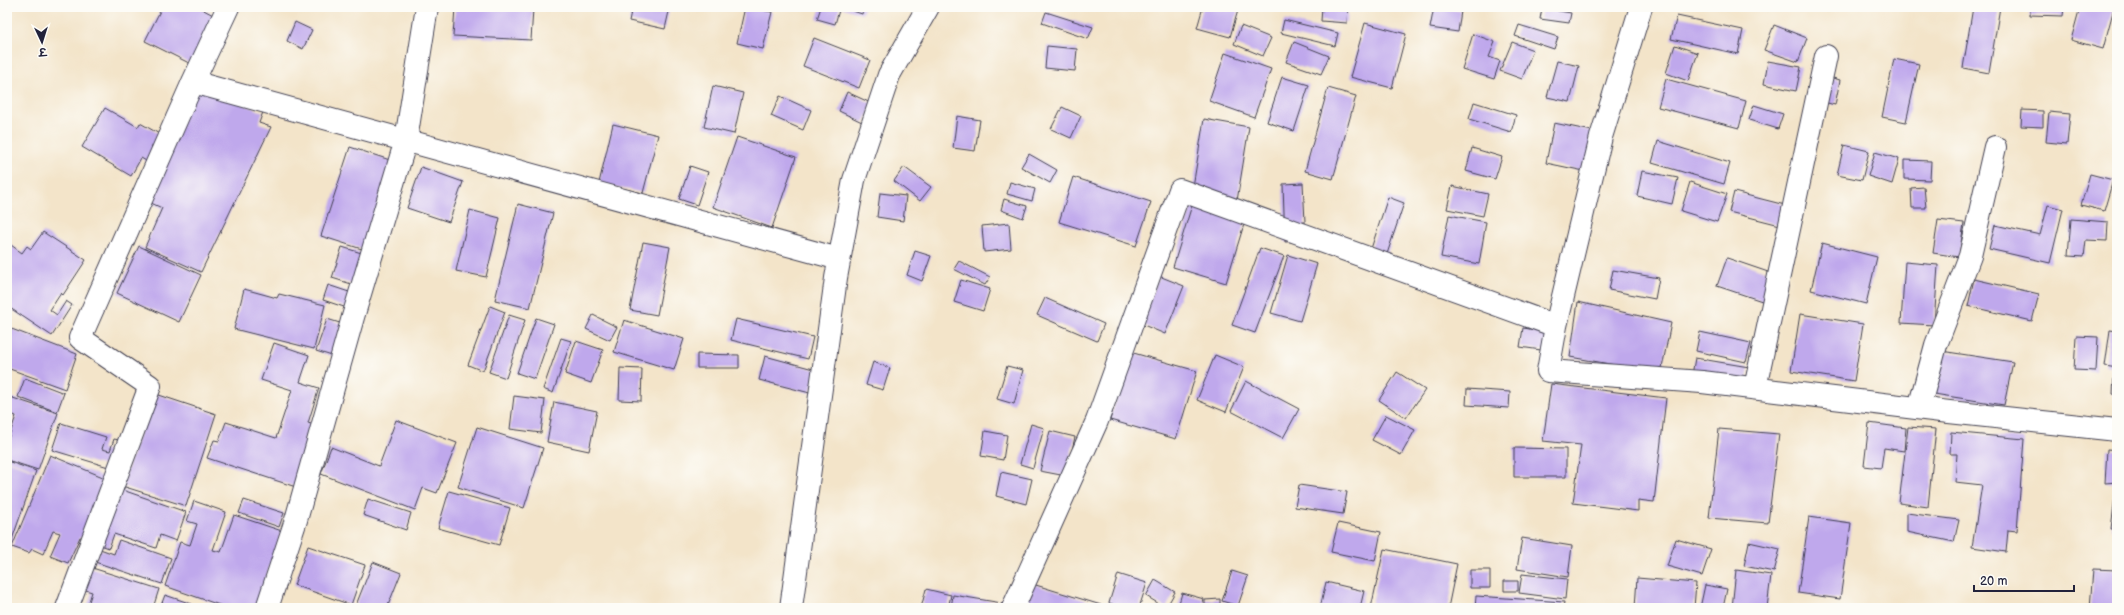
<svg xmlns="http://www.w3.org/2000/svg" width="2124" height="615" font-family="'Balsamiq Sans','Playpen Sans Deva',sans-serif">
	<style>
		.building { fill: #bfa8ec }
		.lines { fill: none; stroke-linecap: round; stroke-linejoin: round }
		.minor-casing { stroke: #413f50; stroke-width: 24 }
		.tertiary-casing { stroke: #413f50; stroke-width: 24 }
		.minor { stroke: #fff; stroke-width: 22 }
		.tertiary { stroke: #fff; stroke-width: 22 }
	</style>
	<rect width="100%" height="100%" fill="#fdfcf7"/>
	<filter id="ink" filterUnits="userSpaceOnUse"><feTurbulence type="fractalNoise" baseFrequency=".025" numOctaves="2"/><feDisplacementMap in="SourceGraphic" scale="8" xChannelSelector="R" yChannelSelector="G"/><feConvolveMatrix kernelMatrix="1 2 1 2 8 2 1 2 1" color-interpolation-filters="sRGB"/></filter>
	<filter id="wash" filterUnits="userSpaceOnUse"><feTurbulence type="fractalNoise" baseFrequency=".012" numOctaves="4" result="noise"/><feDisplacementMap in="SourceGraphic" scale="16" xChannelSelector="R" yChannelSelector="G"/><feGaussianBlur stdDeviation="0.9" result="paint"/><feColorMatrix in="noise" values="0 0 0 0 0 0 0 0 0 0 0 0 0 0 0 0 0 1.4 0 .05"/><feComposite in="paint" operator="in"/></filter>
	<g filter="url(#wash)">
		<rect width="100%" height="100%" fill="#f3e4c9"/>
		<g id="blocks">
			<path class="building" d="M162 7H198L217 17 193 65 145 41Z
				M455 7 533 9 531 40 453 36Z
				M632 7H670L665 29 629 21Z
				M745 7 772 12 763 49 737 43Z
				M821 7H840L835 24 817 19Z
				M841 7H864L862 14Z
				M1203 7H1239L1230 37 1197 28Z
				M1322 7H1348L1347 23 1321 21Z
				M1434 7 1461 11 1458 32 1430 28Z
				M1973 7H2000L1989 73 1963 68Z
				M2030 7H2064L2063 16 2030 15Z
				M2080 7 2114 8 2103 49 2071 40Z
				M1542 8 1571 13 1569 23 1540 19Z
				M1046 12 1093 27 1088 39 1042 23Z
				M1677 16 1743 30 1738 54 1671 39Z
				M1284 20 1338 33 1335 46 1281 33Z
				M295 22 312 30 303 49 287 41Z
				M1365 23 1406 34 1392 88 1350 77Z
				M1519 25 1558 37 1554 49 1515 36Z
				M1774 25 1807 38 1798 62 1764 50Z
				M1241 26 1271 38 1263 56 1234 44Z
				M1473 34 1495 42 1489 57 1500 61 1494 79 1462 69Z
				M814 38 870 60 859 88 803 66Z
				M1294 42 1329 56 1321 74 1286 62Z
				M1512 42 1533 50 1522 79 1500 71Z
				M1675 45 1698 53 1688 81 1666 73Z
				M1047 46 1077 49 1075 71 1045 68Z
				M1225 53 1271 69 1254 117 1209 101Z
				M1894 59 1919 64 1906 122 1882 117Z
				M1557 61 1579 66 1570 102 1547 97Z
				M1768 61 1801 67 1796 91 1764 84Z
				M1826 76 1840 80 1835 105 1820 101Z
				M1282 77 1309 85 1294 131 1267 122Z
				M1666 79 1746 101 1739 128 1658 107Z
				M196 85 263 112 259 123 271 127 201 272 145 247 162 208 151 203Z
				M713 86 743 93 734 134 704 127Z
				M1328 88 1356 96 1333 179 1305 171Z
				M847 92 873 104 864 123 839 111Z
				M780 96 811 110 803 130 771 116Z
				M1474 102 1516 115 1511 132 1469 119Z
				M1754 105 1783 114 1778 129 1749 120Z
				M1062 107 1081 116 1071 138 1051 129Z
				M105 108 138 127 140 123 163 136 148 162 141 158 131 176 82 147Z
				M2022 110 2043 111V127L2021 126Z
				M2049 112 2070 114 2067 144 2046 142Z
				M957 116 980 120 975 151 953 148Z
				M1204 119 1249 127 1237 201 1192 193Z
				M1554 123 1597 132 1589 172 1546 163Z
				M613 124 658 135 643 193 599 183Z
				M737 137 796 157 772 228 713 207Z
				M1658 141 1730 163 1724 184 1652 163Z
				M1844 145 1869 151 1862 180 1837 175Z
				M350 147 396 162 368 251 321 236Z
				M1472 148 1502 157 1495 179 1466 171Z
				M1875 152 1899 159 1892 184 1868 176Z
				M1029 154 1057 170 1050 183 1021 167Z
				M1904 160 1931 161 1930 180 1904 179Z
				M690 166 708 172 697 205 679 199Z
				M421 167 463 182 449 222 407 208Z
				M904 167 931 187 920 201 894 181Z
				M1642 171 1678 178 1672 204 1637 196Z
				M2090 174 2113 180 2104 211 2081 205Z
				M1073 177 1151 202 1136 246 1059 222Z
				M1010 182 1035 189 1032 201 1007 194Z
				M1690 182 1727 194 1717 222 1681 211Z
				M1303 183 1306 241 1285 242 1283 184Z
				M1452 186 1488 194 1483 216 1447 209Z
				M1924 187 1926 208H1912L1911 188Z
				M1734 192 1789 206 1784 226 1729 212Z
				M880 193 906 196 903 221 877 217Z
				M1388 197 1404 203 1382 269 1366 264Z
				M1004 199 1027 206 1023 218 1001 210Z
				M518 204 553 213 530 308 495 300Z
				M1192 205 1245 221 1226 283 1173 267Z
				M2048 205 2063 209 2050 263 1989 249 1995 225 2040 235Z
				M470 210 500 218 486 277 456 271Z
				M1449 215 1486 222 1479 264 1441 257Z
				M2071 219 2108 222 2107 241 2086 240 2084 257 2068 256Z
				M1938 220 1964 223 1959 257 1933 253Z
				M1009 223 1011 249 984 252 982 226Z
				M43 232 86 260 63 295 61 293 50 310 57 315 66 301 72 305 52 336 7 306V251L11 245 22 253 27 246 31 249Z
				M643 242 670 247 657 315 630 310Z
				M1822 243 1877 257 1866 304 1811 290Z
				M139 246 201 275 179 322 117 293Z
				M342 247 368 255 358 286 332 278Z
				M1260 248 1284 256 1255 333 1232 325Z
				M915 251 931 256 922 281 907 275Z
				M1288 255 1317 264 1300 321 1271 313Z
				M1727 258 1774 274 1765 302 1717 286Z
				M959 261 990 277 985 285 954 269Z
				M1905 262 1938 265 1934 325 1901 323Z
				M1613 270 1659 278 1655 299 1609 290Z
				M1159 276 1184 286 1165 334 1141 324Z
				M1974 279 2039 294 2032 321 1968 306Z
				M961 280 990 289 983 311 954 302Z
				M328 285 355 294 350 309 323 300Z
				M244 289 277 298 279 294 325 305 314 349 234 329Z
				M1045 298 1104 324 1097 341 1037 315Z
				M1578 302 1671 323 1661 373 1570 357Z
				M490 306 505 312 483 371 468 365Z
				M1800 314 1863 324 1854 381 1791 371Z
				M509 315 525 320 506 378 489 372Z
				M593 315 617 327 610 340 586 329Z
				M536 318 554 324 535 379 517 373Z
				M327 319 343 324 332 356 316 351Z
				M736 319 813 337 808 359 731 340Z
				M624 320 684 339 674 370 614 352Z
				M9 328 77 354 65 389 7 368Z
				M1523 328 1558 333 1555 352 1520 347Z
				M2110 330 2117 331V368L2105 366Z
				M1700 332 1751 343 1746 362 1696 351Z
				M2076 336 2098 337 2096 371 2074 370Z
				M561 338 571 341 553 393 543 389Z
				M576 341 603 350 591 383 565 374Z
				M274 343 309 355 300 382 319 388 308 423 320 427 299 488 207 458 214 440 219 441 226 422 276 438 292 390 261 380Z
				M1941 351 2013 362 2004 405 1934 394Z
				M1130 352 1197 371 1176 439 1110 420Z
				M697 354 739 355V368H697Z
				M1215 355 1244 367 1226 412 1197 400Z
				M765 356 817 370 810 393 759 380Z
				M1695 358 1749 367 1746 385 1692 375Z
				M873 362 890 368 883 390 866 385Z
				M1007 366 1023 370 1014 404 997 399Z
				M620 368 642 369 641 401 619 400Z
				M1397 372 1425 390 1406 418 1379 400Z
				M2114 374 2117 375V395L2113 394Z
				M25 378 64 393 57 412 18 397Z
				M1246 381 1299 409 1283 438 1231 411Z
				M1551 384 1666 398 1654 502 1638 500V511L1573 503 1581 445 1543 441Z
				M1467 389 1510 392 1509 408 1466 405Z
				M153 393 216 414 186 506 122 486Z
				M7 396 58 413 38 470 7 460V442L16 416 7 412Z
				M514 396 545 400 541 433 510 429Z
				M554 402 597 411 589 451 547 442Z
				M1386 415 1415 430 1401 455 1372 440Z
				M396 420 457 443 437 493 423 488 415 510 321 474 331 447 379 466Z
				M61 423 106 437 102 449 110 451 114 439 123 441 115 469 52 450Z
				M1869 423 1906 428 1904 451 1884 448 1881 468 1864 466Z
				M1031 424 1044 428 1033 468 1020 464Z
				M477 427 543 448 524 508 458 487Z
				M1908 427 1936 429 1928 507 1899 503Z
				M1719 429 1779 434 1768 523 1709 518Z
				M985 431 1007 435 1003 460 981 456Z
				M1050 431 1075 437 1066 476 1040 471Z
				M1951 432 2024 439 2017 531 2008 530 2006 552 1972 547 1982 485 1955 482 1957 454H1950Z
				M1514 448 1566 449V477H1514Z
				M2107 449 2117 450V482L2105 483Z
				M50 455 110 480 86 539 80 537 68 563 50 556 60 533 53 531 43 554 32 549 29 553 12 547Z
				M7 461 36 471 9 548H7Z
				M1001 472 1032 479 1026 504 996 496Z
				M1299 485 1347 492 1343 514 1295 507Z
				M111 486 186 512 176 541 160 535 156 548 114 534 109 548 92 542Z
				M2116 488 2117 529H2111Z
				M449 491 510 508 499 545 438 528Z
				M368 499 411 513 406 530 363 515Z
				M244 500 284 513 279 527 239 513Z
				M194 501 226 512 213 550 221 552 234 515 282 531 256 608H228L165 586 180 542 190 545 197 524 187 521Z
				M1907 513 1959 520 1954 542 1907 532Z
				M1809 517 1851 523 1840 599 1798 593Z
				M1338 523 1381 532 1375 561 1331 552Z
				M1522 538 1572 546 1568 577 1517 569Z
				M1676 539 1711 549 1702 576 1667 566Z
				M119 540 171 558 162 584 95 562 100 549 114 554Z
				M1749 542 1780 549 1774 572 1744 566Z
				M308 546 365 565 351 605 294 585Z
				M1384 549 1457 564 1448 608H1371Z
				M373 562 401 573 387 608H364L356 605Z
				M86 566 159 589 153 608H87L92 592 79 588Z
				M2093 569 2117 570V608H2090Z
				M1470 570H1490V588H1470Z
				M1736 570 1771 575 1767 608H1732Z
				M1232 571 1248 576 1238 606 1222 601Z
				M1118 574 1147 583 1139 608H1124L1109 603Z
				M1522 574 1567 579 1565 599 1519 593Z
				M1637 578 1696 583 1694 608H1635Z
				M1155 580 1175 592 1166 608 1146 596Z
				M1504 581H1518V591H1504Z
				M1026 582 1101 605 1100 608H1018Z
				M1326 582 1364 591 1360 608H1320Z
				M1705 585 1727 589 1723 608H1700Z
				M926 589 951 595 948 608H921Z
				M1182 593 1204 599 1201 608 1178 607Z
				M165 595 192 604 190 608H160Z
				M953 595 1002 603 1001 608H951Z
				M1476 596 1564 602 1563 608H1475Z
				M1220 599V608H1205V600Z"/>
		</g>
	</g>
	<g filter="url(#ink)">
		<use href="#blocks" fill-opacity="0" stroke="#413f50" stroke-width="1"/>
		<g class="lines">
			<defs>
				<path id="minor" d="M1641 7 1601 137 1556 326 1548 371 1702 382 1949 412 2117 430
					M193 82 839 259
					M1755 388 1826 56
					M1934 410 1919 408 1936 345 1970 256 1995 147
					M67 608 150 386 80 338 193 82 228 7
					M267 608 296 520 353 317 406 140 427 7
					M1013 608 1097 421 1180 190 1556 326"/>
				<path id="tertiary" d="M791 608 836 278 854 180 889 75 928 7"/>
			</defs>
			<use href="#minor" class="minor-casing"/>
			<use href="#tertiary" class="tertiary-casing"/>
			<use href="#minor" class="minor"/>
			<use href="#tertiary" class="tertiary"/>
		</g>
	</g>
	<rect width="2124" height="615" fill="none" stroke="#fdfcf7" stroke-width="24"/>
	<g transform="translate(42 42) rotate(176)" stroke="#fdfcf7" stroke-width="3" paint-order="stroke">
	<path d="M0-3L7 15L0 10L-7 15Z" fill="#22223b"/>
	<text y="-6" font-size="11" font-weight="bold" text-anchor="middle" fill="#22223b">उ</text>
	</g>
	<path d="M1974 585v6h100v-6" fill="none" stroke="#22223b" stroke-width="2"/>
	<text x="1980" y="585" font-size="12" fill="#22223b" stroke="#fdfcf7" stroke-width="3" paint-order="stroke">20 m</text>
</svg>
